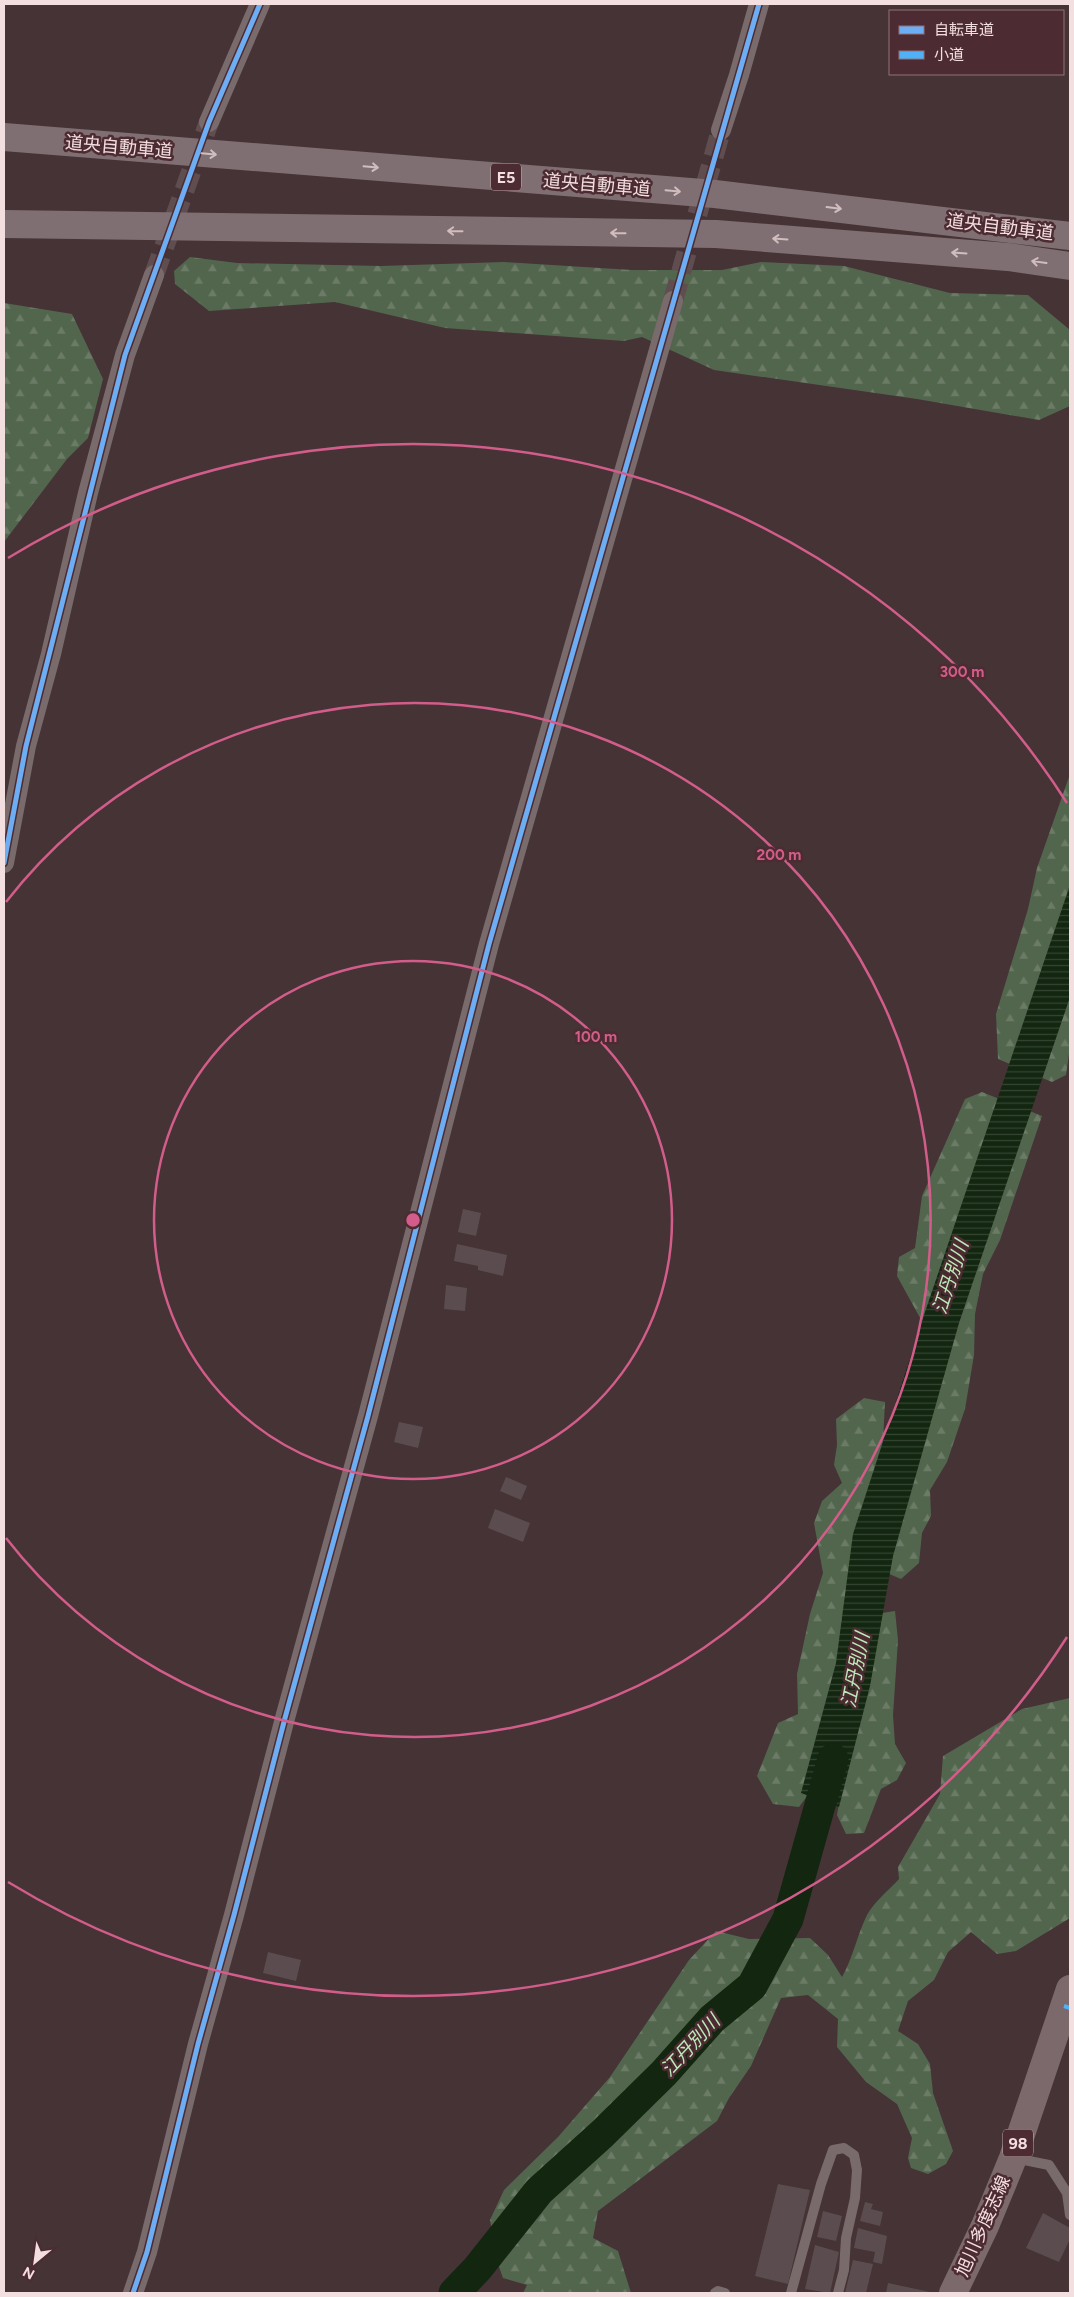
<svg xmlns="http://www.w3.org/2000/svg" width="1074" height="2297" font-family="Figtree,'Noto Sans JP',sans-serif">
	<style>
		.forest { fill: url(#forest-firs) }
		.water { fill: url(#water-rules) }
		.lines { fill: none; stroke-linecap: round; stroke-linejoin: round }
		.river { stroke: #122610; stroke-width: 31 }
		.building { fill: #5b4d4f }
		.street-tunnel { stroke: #5f4d50; stroke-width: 20; stroke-dasharray: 20 10; stroke-linecap: butt }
		.lane { stroke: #796a6c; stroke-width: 10 }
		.street { stroke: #796a6c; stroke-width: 20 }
		.primary { stroke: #7c696c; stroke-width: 28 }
		.highway { stroke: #806f72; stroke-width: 28 }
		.quiet { stroke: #4fb1f8; stroke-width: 4; stroke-dasharray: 8 4; stroke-linecap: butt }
		.cycleway-casing { stroke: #4c2c32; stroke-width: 8 }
		.cycleway { stroke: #6dadf4; stroke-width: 5 }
		.oneway { stroke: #d0bdbf }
		.ring { fill: none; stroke: #d35d8a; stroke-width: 2.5 }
		.labels { text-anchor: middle; stroke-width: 5; stroke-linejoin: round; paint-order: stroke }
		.shield { fill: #4c2c32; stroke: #c1a9ac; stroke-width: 1 }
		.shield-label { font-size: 16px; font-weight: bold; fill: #f3dee0 }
		.street-label { font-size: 18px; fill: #f3dee0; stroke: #4c2c32 }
		.water-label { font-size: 19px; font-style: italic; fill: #bdebb8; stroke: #4c2c32 }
		.centre { fill: #d35d8a; stroke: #4c2c32; stroke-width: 2.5 }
		.ring-label { font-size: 15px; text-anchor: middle; font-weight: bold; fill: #d35d8a; stroke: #4c2c32; stroke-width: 5; stroke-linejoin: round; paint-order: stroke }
	</style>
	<defs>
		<pattern id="forest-firs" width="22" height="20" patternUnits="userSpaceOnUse" patternTransform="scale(1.25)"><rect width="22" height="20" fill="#52664d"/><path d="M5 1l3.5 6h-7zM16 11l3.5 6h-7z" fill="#6b7b66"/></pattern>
		<pattern id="water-rules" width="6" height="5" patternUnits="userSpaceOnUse" patternTransform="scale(1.25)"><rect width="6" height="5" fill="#122610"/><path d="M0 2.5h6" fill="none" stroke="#354532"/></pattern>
	</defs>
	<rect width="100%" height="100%" fill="#453336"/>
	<path class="forest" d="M190 257 237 263 381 266 504 262 632 270H722L761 262 844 266 950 293 1028 295 1070 330V406L1039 420 917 399 714 370 642 337 624 341 445 328 335 302 209 311 175 284 174 271Z
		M4 303 72 314 103 379 88 438 67 459 4 542Z
		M1070 774V1047L1066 1075 1052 1082 998 1059 996 1014 1028 909 1037 868Z
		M982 1092 1042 1116 1000 1240 983 1274 975 1314 974 1355 965 1409 947 1462 930 1490 931 1516 922 1533 919 1563 901 1579 880 1570 935 1345 897 1276 899 1257 915 1248 922 1196 965 1099Z
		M864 1398 885 1402 882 1461 816 1784 799 1807 773 1804 757 1776 778 1723 798 1714 797 1674 810 1614 823 1573 814 1523 822 1501 842 1483 834 1465 837 1445 836 1419Z
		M895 1611 898 1640 893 1715 895 1744 906 1763 897 1780 881 1789 864 1833 846 1834 837 1815 849 1746 876 1614Z
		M1070 1698V1918L1016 1951 997 1954 971 1932 948 1952 934 1980 908 2001 898 2031 918 2044 930 2064 933 2093 953 2151 946 2164 928 2174 911 2168 908 2158 912 2138 897 2104 866 2082 837 2047 838 2019 808 1995 781 1998 751 2066 729 2098 717 2121 598 2211 593 2238 618 2251 631 2293H523L527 2285 503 2278 498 2264 490 2220 504 2190 558 2137 610 2077 689 1960 716 1931 749 1939 810 1938 828 1955 842 1977C853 1958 857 1935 867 1915 874 1902 889 1890 899 1879L898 1867 940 1794 943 1756 1022 1709Z"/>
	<path class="water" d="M1070 885V997L959 1323 893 1556 870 1686 839 1807 801 1793 836 1663 853 1534 926 1309Z"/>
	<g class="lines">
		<path class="river" d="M454 2293 477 2269 539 2191 602 2134 664 2073 712 2019 752 1986 788 1919 833 1759"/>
	</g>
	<path class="building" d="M463 1209 481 1213 476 1236 458 1232Z
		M457 1244 507 1255 503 1276 478 1270V1266L454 1261Z
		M446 1285 467 1288 465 1311 444 1309Z
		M399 1422 423 1427 418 1448 394 1442Z
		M506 1477 527 1486 521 1500 500 1491Z
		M495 1509 530 1523 523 1542 488 1528Z
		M268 1952 301 1960 296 1981 263 1973Z
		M778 2184 810 2190 788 2284 755 2276Z
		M865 2202 873 2204 871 2209 883 2212 880 2226 860 2221Z
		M823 2211 842 2216 836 2241 817 2237Z
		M1043 2213 1070 2228V2239L1059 2262 1026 2248Z
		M858 2228 887 2236 882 2264 873 2262 875 2252 854 2248Z
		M815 2245 839 2252 830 2293 805 2289Z
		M853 2260 873 2264 866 2293H845Z
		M888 2283 930 2292V2293H886Z"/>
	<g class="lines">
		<path class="street-tunnel" d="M154 275 209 122
			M673 301 721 130"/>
		<path class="lane" d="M1014 2158 1049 2165 1067 2193 1070 2215
			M715 2293 718 2291 725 2293
			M791 2293 821 2184 833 2150 844 2148 854 2155 857 2170 855 2198 846 2238 844 2270 838 2293"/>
		<path class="street" d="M209 122 260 4
			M721 130 739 75 759 4
			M4 863 26 746 51 654 88 493 125 355 154 275
			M133 2293 147 2252 198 2044 234 1915 285 1718 368 1416 489 944 673 301"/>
		<path class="primary" d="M953 2293 985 2226 1013 2158 1070 1989"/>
		<path class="highway" d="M4 137 715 194 1070 236
			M4 224 716 234 1008 257 1070 266"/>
		<path class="quiet" d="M1064 2006 1070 2008"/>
		<defs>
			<path id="cycleway" d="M4 863 26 746 125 355 209 122 260 4
				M133 2293 147 2252 198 2044 234 1915 285 1718 368 1416 489 944 759 4"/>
		</defs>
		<use href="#cycleway" class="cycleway-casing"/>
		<use href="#cycleway" class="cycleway"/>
	</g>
	<defs><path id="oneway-shaft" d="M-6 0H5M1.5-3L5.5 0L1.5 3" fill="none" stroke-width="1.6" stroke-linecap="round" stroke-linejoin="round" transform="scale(1.25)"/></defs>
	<g class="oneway">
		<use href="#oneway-shaft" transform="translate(209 154) rotate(5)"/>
		<use href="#oneway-shaft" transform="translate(371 167) rotate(5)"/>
		<use href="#oneway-shaft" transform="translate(673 191) rotate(5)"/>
		<use href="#oneway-shaft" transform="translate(834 208) rotate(7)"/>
		<use href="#oneway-shaft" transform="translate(455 231) rotate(-179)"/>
		<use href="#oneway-shaft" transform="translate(618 233) rotate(-179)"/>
		<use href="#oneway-shaft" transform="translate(780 239) rotate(-176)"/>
		<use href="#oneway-shaft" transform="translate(959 253) rotate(-176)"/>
		<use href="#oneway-shaft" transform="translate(1039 262) rotate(-172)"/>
	</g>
	<g class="ring">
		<circle cx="413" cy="1220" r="259"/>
		<path d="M6 902A517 517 0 1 1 6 1538"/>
		<path d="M1067 1637A776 776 0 0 1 8 1882M8 558A776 776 0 0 1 1067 803"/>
	</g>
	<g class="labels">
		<g class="shield">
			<rect x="491" y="163.5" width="30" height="27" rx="4"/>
			<rect x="1003" y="2129.5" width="30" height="27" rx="4"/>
		</g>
		<g class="shield-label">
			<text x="506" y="183">E5</text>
			<text x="1018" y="2149">98</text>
		</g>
		<g class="street-label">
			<text transform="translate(119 147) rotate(5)" y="6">道央自動車道</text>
			<text transform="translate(597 185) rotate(5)" y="6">道央自動車道</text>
			<text transform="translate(1000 227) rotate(7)" y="6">道央自動車道</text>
			<text transform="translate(983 2226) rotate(-66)" y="6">旭川多度志線</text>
		</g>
		<g class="water-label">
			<text transform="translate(950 1277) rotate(-72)" y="7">江丹別川</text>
			<text transform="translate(855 1670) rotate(-79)" y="7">江丹別川</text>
			<text transform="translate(690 2045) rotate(-47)" y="7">江丹別川</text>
		</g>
	</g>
	<circle cx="413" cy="1220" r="8" class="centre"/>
	<g class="ring-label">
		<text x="962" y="677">300 m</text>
		<text x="779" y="860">200 m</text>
		<text x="596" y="1042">100 m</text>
	</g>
	<rect width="1074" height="2297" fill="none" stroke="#f3dee0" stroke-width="10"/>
	<rect x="889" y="10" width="175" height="65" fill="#4c2c32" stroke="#8f7378"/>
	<rect x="899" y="26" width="25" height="8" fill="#6dadf4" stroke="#8f7378"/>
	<text x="934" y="35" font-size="15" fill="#f3dee0">自転車道</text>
	<rect x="899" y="51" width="25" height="8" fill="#4fb1f8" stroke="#8f7378"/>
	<text x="934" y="60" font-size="15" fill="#f3dee0">小道</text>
	<g transform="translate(35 2262) rotate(209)" stroke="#4c2c32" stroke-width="4" paint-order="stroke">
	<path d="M0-4L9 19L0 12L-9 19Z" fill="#f3dee0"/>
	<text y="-8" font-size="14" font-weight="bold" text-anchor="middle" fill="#f3dee0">N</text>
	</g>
</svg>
